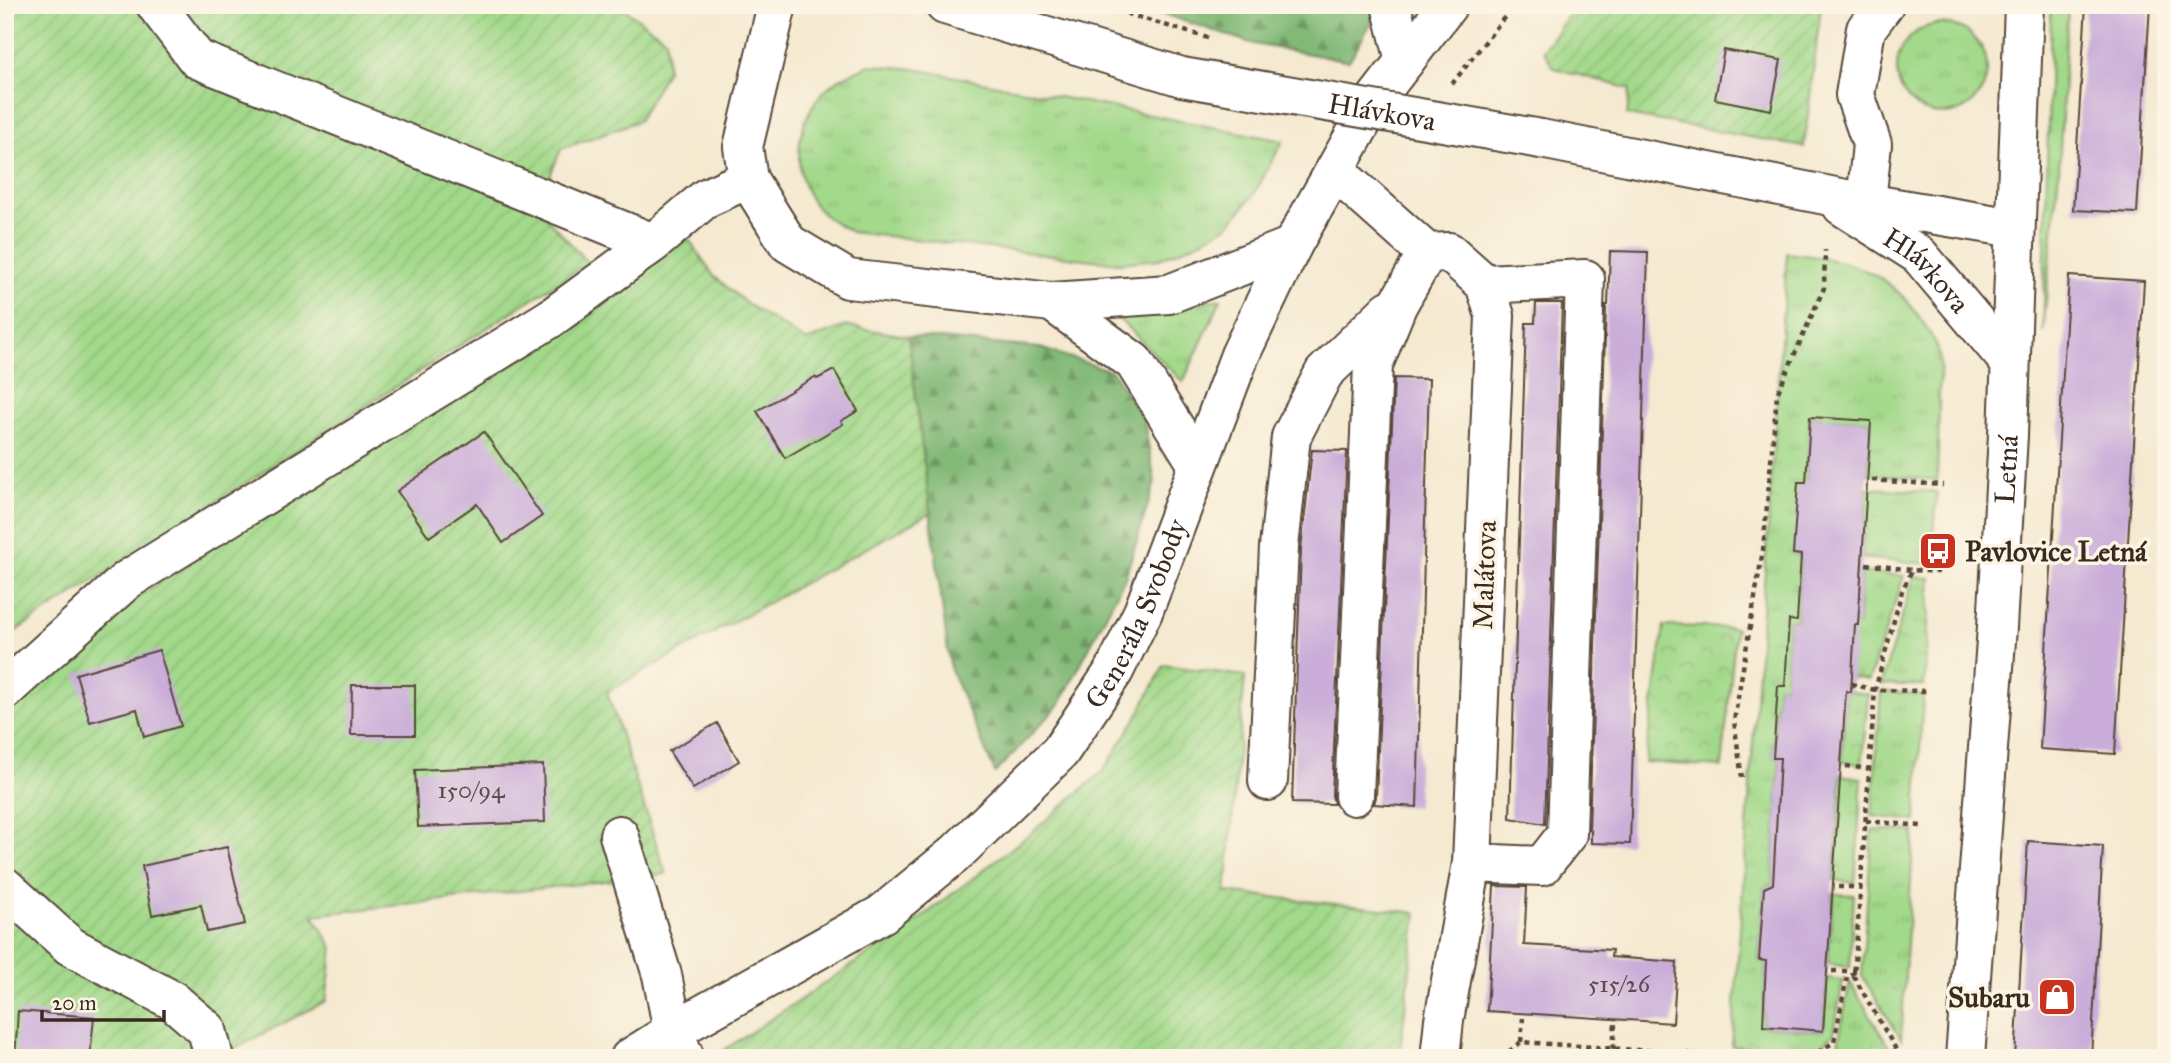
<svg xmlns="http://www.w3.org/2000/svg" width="2171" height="1063" font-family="'IM FELL Great Primer',serif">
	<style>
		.grass { fill: url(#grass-tufts); stroke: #6f8254; stroke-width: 2 }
		.forest { fill: url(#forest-firs); stroke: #5e724a; stroke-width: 2 }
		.park { fill: url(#park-crowns); stroke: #6f8254; stroke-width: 2 }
		.garden { fill: url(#garden-furrows); stroke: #6f8254; stroke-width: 2 }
		.building { fill: #caadd9 }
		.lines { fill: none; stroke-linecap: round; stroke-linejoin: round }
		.minor-casing { stroke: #574739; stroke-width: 42 }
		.major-casing { stroke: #574739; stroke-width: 42 }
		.path { stroke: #574739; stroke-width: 4.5; stroke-dasharray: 5 5; stroke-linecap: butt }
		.minor { stroke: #fff; stroke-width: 38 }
		.major { stroke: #fff; stroke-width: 38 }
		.minor-bridge-casing { stroke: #574739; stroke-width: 42; stroke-linecap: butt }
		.minor-bridge { stroke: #fff; stroke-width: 38 }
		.labels { text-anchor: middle; stroke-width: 7; stroke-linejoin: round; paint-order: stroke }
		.number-label { font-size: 24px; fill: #5f4b4d }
		.street-label { font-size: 28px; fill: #3b2a1e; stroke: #fcf5e5 }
		.poi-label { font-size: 28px; font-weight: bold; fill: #3b2a1e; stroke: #fcf5e5; text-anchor: start }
	</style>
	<defs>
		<pattern id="grass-tufts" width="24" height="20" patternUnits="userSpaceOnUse" patternTransform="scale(1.75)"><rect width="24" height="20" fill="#a3d98b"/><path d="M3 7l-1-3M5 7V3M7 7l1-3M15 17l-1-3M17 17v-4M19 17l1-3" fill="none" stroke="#8dba78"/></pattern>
		<pattern id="forest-firs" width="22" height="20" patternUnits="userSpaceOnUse" patternTransform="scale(1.75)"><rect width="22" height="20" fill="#82b977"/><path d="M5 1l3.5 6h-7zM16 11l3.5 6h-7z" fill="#6c9761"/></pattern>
		<pattern id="park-crowns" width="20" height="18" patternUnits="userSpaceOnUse" patternTransform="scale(1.75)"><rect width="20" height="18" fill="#a3d98b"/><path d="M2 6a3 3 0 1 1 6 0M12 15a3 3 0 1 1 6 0" fill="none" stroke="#8dba78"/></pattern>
		<pattern id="garden-furrows" width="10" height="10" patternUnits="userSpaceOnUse" patternTransform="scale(1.75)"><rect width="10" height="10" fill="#a3d98b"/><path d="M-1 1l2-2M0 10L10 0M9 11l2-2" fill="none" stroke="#8dba78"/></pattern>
	</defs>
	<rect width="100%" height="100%" fill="#fcf5e5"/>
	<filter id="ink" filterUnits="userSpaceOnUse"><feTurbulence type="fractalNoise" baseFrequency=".0143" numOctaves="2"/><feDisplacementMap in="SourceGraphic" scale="14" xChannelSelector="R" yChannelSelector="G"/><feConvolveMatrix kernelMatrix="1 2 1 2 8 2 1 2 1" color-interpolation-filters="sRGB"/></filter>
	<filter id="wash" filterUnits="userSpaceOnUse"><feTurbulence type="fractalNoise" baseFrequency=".00686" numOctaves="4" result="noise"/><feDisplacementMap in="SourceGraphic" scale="28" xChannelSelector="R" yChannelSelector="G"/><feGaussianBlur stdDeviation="1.57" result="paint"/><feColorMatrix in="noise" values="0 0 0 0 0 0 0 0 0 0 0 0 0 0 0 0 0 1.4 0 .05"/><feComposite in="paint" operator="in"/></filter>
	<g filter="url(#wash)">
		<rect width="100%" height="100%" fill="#f5e9d0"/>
		<path class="grass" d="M2051 5H2068L2059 170 2043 334Z
			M1897 69a45 45 0 1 1 90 0a45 45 0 1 1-90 0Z
			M870 65 916 69 1283 141 1254 194 1229 225 1197 243 1159 259 1119 263 851 232C843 227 832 221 824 215 789 183 793 125 823 92 836 79 853 72 870 65Z
			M1787 253C1843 259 1887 268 1920 318 1927 328 1935 340 1938 351 1942 364 1940 381 1939 394 1939 423 1938 451 1937 480L1868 474 1871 421 1810 417 1806 482 1793 554 1801 555 1797 621 1789 620 1785 686H1778L1773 758H1780L1773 884 1764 888 1759 960 1766 961 1763 1026 1823 1031 1827 978 1843 980 1834 1033 1815 1052 1732 1046Z
			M1221 299 1183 382 1116 316Z
			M1867 488 1937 492 1932 564 1862 558Z
			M1861 572 1904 576 1869 680 1847 677 1851 625H1858Z
			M1914 577 1931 578 1924 686 1881 684Z
			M1846 691 1868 694 1862 765 1842 761Z
			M1881 691 1923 695 1916 821 1872 816Z
			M1841 775 1862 778 1855 883 1834 880Z
			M1872 830 1914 831 1901 1039 1862 976Z
			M1833 894 1854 895 1850 967 1828 964Z
			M1850 982 1896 1058H1829L1836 1054Z"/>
		<path class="forest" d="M1136 5H1376L1378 11 1349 61 1254 44Z
			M908 336 1040 348 1112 371 1144 421 1155 482 1125 578 1060 704 995 773 950 668Z"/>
		<path class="park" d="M1664 626 1736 628 1722 767 1645 762Z"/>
		<path class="garden" d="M5 5H619L666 39 667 70 638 121 561 149 537 207 588 263 5 638Z
			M1576 5H1821L1804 147 1627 115 1630 89 1554 68 1543 50Z
			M681 228 714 276 747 304 806 341 846 326 908 336 930 513 607 692 666 874 313 915 333 948 326 1001 226 1053 87 945 5 872V722L12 709 93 627 209 549 581 323Z
			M1164 665 1245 676 1226 892 1417 913 1399 1058H712L908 928 1030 834 1103 771 1137 717Z
			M5 906 196 1035 201 1058H5Z"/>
		<g id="blocks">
			<path class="building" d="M2086 5H2150L2137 213 2073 210Z
				M1724 50 1781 60 1771 110 1715 99Z
				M1610 251 1648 252 1630 844 1591 843V830H1589L1606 305H1608Z
				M2069 276 2144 281 2115 754 2040 749Z
				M1536 303H1562L1545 824 1510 818 1526 323H1535Z
				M834 370 858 411 841 421 843 424 785 458 757 411 815 377 817 379Z
				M1394 378 1429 379 1417 807 1374 804 1376 797Z
				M1810 417 1871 421 1858 625H1855L1851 692 1846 691 1823 1031 1763 1026 1766 961 1759 960 1764 888 1773 884 1780 758H1773L1778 686H1785L1789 620 1797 621 1801 555 1793 554 1798 482H1806Z
				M484 432 542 516 503 543 477 504 429 537 397 491Z
				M1312 450 1347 451 1332 795 1334 804 1292 803 1301 549Z
				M159 650 181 726 144 737 137 709 90 722 76 674Z
				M352 685H415V735H351Z
				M717 723 739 761 693 789 669 751Z
				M543 765 545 822 418 827 415 770Z
				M2028 841 2103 846 2091 1058H2015Z
				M227 847 245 924 207 932 201 905 152 915 142 866Z
				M1494 886 1527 887 1524 945 1612 950 1611 957 1677 962 1673 1023 1487 1011Z
				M18 1011 94 1017 90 1058H15Z"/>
		</g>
	</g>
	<g filter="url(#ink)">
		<use href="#blocks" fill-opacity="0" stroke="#574739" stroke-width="2"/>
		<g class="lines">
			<defs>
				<g id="minor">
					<path d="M156 5 197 59 653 243 706 198 748 179"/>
					<path d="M777 5 743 147 748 179 788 243 848 279 1052 302"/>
					<path d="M945 5 1182 77"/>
					<path d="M1391 5 1405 61"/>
					<path d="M1541 139 1866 203 2014 228"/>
					<path d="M1335 171 1427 253 1449 252 1485 284 1495 316 1472 863 1444 1020 1440 1058"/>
					<path d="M1866 203 1872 144 1855 95 1866 29 1884 5"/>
					<path id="s1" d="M1842 206 1919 255 2010 363"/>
					<path d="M5 690 127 580 551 318 653 243"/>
					<path d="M1268 781 1279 547 1291 437 1324 373 1389 310"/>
					<path d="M1354 796 1373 365 1397 306 1427 253"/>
					<path d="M619 835 662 975 673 1031 685 1058"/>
					<path d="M1472 863 1542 866 1567 834 1585 279 1485 284"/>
					<path d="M5 887 70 946 172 1000 207 1030 214 1058"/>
					<path id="s2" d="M1965 1058 1997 627 2008 435 2024 5"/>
				</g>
				<g id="major">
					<path d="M1052 302 1169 294 1292 246"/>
					<path d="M1052 302 1134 362 1198 465"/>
					<path id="s3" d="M630 1058 673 1031 882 914 955 854 1060 752 1114 671 1143 612 1240 355 1292 246 1374 101 1448 5"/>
				</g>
			</defs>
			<use href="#minor" class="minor-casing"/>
			<use href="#major" class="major-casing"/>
			<path class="path" d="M1098 5 1208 38
				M1452 84 1514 5
				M1872 480 1943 485
				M1866 564 1912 570
				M1851 684 1875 690 1929 691
				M1846 766 1870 769
				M1742 778 1734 721 1763 550 1777 394 1824 288 1825 250
				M1866 821 1922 826
				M1838 887H1862
				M1832 971H1856
				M1521 1042 1523 1018
				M1613 1049 1615 1023
				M1710 1057H1810
				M1501 1058 1521 1042 1711 1055
				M1810 1058 1834 1042 1847 977 1856 971
				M1901 1058 1854 977 1875 690 1902 591 1912 570 1939 572"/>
			<use href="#minor" class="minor"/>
			<use href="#major" class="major"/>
			<defs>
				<g id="minor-bridge">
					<path id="s4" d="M1182 77 1541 139"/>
				</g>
			</defs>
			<use href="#minor-bridge" class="minor-bridge-casing"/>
			<use href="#minor-bridge" class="minor-bridge"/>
		</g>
	</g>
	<defs>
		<symbol id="bus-square" viewBox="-11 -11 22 22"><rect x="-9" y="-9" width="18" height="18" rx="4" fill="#c8321e" stroke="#fcf5e5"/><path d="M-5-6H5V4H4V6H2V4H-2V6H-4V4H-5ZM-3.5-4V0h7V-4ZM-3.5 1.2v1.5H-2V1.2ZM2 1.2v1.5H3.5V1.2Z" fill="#fff"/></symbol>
		<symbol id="shop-square" viewBox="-11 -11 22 22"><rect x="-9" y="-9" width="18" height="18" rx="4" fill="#c8321e" stroke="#fcf5e5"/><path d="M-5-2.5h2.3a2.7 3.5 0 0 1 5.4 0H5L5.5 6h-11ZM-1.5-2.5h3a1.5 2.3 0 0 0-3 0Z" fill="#fff"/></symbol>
	</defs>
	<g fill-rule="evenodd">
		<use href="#bus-square" x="1916" y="529" width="44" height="44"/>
		<use href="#shop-square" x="2035" y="975" width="44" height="44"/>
	</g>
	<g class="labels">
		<g class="number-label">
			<text x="471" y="798">150/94</text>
			<text x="1619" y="992">515/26</text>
		</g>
		<g class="street-label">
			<text dy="10" stroke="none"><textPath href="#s4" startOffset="203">Hlávkova</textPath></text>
			<text dy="10" stroke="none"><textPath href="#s1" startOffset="107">Hlávkova</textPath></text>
			<text dy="10" stroke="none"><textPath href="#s2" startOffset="590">Letná</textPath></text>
			<text transform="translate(1484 575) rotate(-88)" y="10">Malátova</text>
			<text dy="10" stroke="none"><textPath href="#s3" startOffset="690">Generála Svobody</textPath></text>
		</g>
		<g class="poi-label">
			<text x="1965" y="561">Pavlovice Letná</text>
			<text x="2030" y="1007" text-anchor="end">Subaru</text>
		</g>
	</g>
	<rect width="2171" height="1063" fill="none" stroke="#fcf5e5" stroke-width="28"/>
	<path d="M42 1010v10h122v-10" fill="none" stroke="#3b2a1e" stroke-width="3.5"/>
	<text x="52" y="1010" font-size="21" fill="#3b2a1e" stroke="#fcf5e5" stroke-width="5" paint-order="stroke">20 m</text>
</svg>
